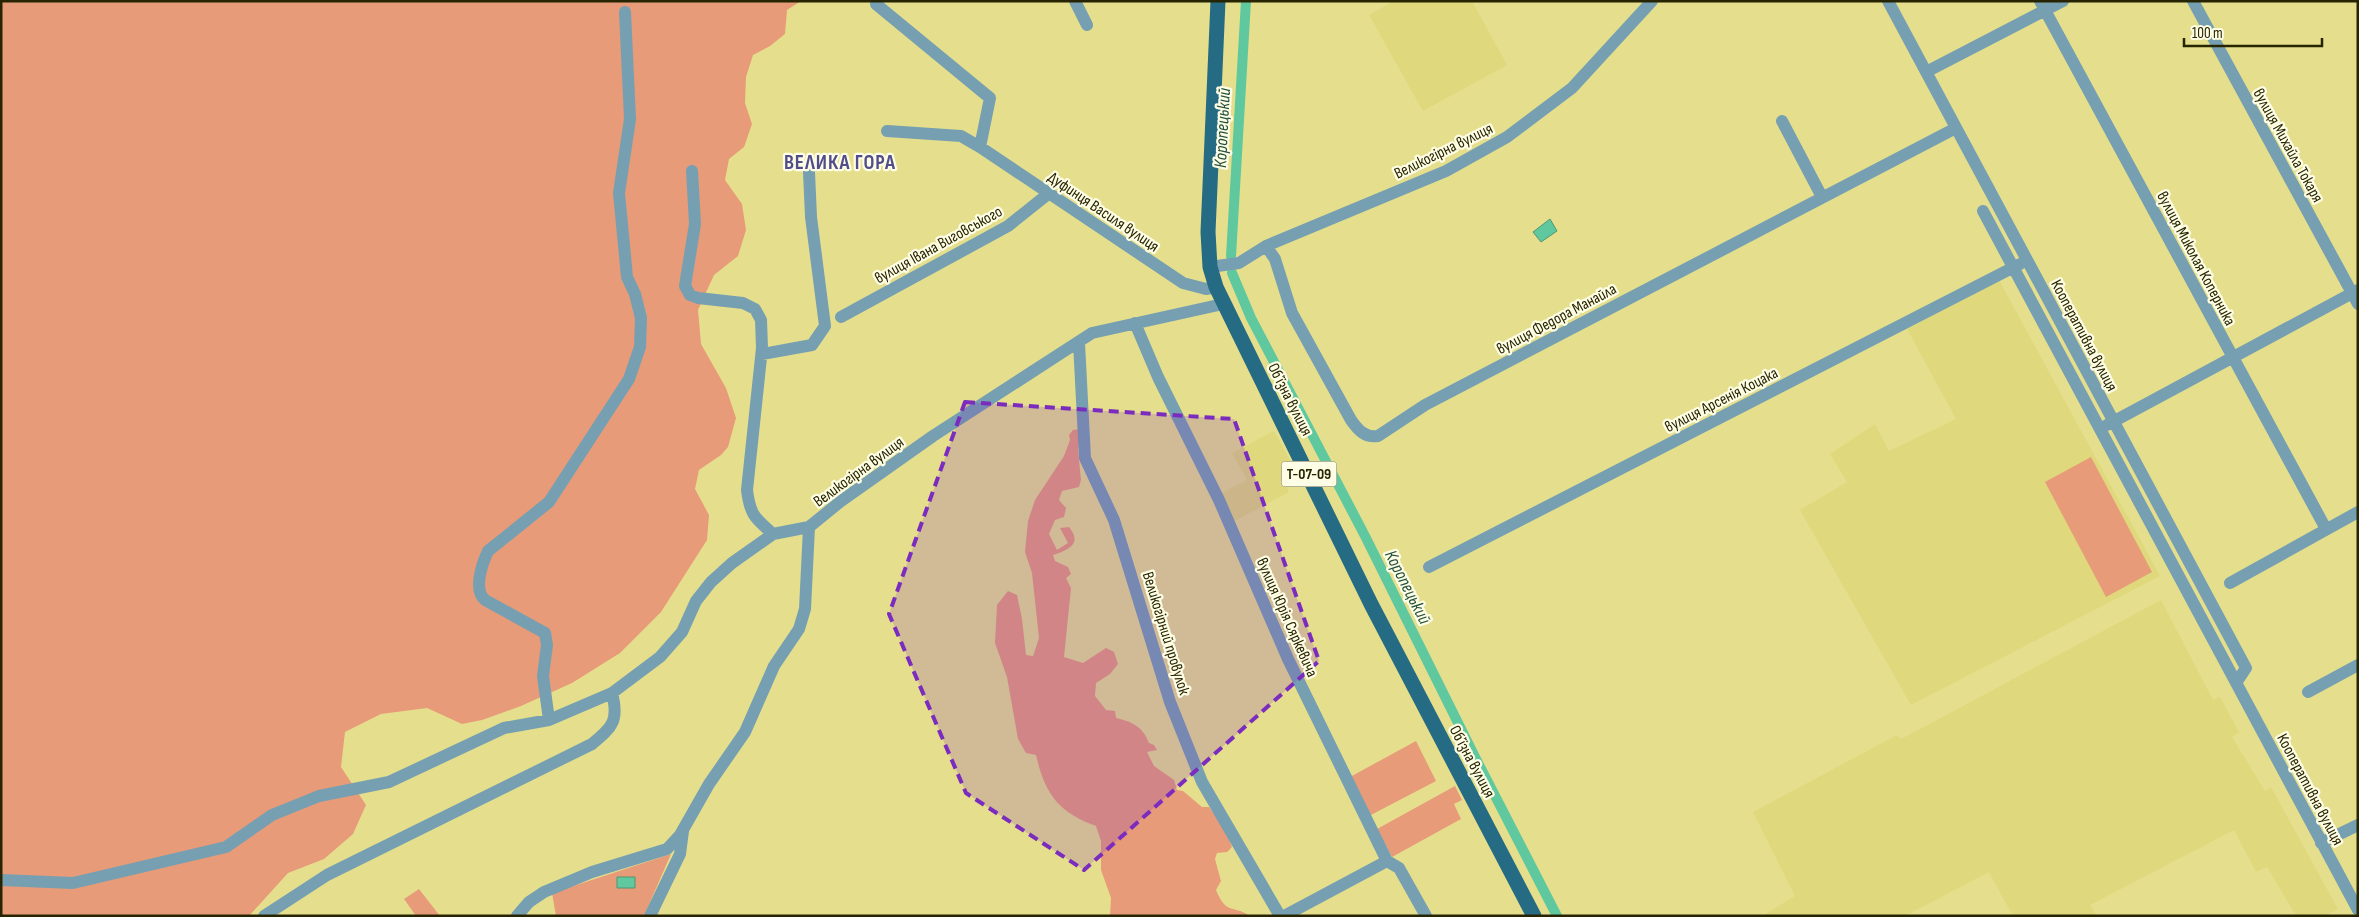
<svg xmlns="http://www.w3.org/2000/svg" width="2359" height="917" font-family="'Sofia Sans Condensed',sans-serif">
	<style>
		.built { fill: #dfd87c }
		.green { fill: #e79b79 }
		.water { fill: #60c89e; stroke: #4f976f }
		.lines { fill: none; stroke-linecap: round; stroke-linejoin: round }
		.canal { stroke: #60c89e; stroke-width: 10 }
		.minor { stroke: #76a0b1; stroke-width: 12 }
		.major { stroke: #246b83; stroke-width: 15 }
		.marked { fill: #7b2cbf; fill-opacity: 0.2; stroke: #7b2cbf; stroke-width: 4; stroke-dasharray: 10 6; stroke-linejoin: round }
		.labels { text-anchor: middle; stroke-width: 4.5; stroke-linejoin: round; paint-order: stroke }
		.shield { fill: #fefde5; stroke: #686546; stroke-width: 1 }
		.shield-label { font-size: 15px; font-weight: bold; fill: #272402 }
		.street-label { font-size: 16px; fill: #272402; stroke: #fefde5 }
		.water-label { font-size: 18px; font-style: italic; fill: #234f3d; stroke: #fefde5 }
		.district-label { font-size: 21px; font-weight: bold; letter-spacing: 1px; fill: #514d8c; stroke: #fefde5 }
	</style>
	<rect width="100%" height="100%" fill="#e5df8d"/>
	<path class="built" d="M1394 1H1472L1507 65 1423 111 1369 15Z
		M1999 280 2160 576 1911 705 1800 510 1847 482 1830 454 1875 424 1889 451 1956 419 1907 329Z
		M1274 431 1293 466 1280 473 1289 492 1233 522 1219 494 1247 480 1232 453Z
		M2161 600 2213 700 2220 697 2239 732 2232 737 2265 791 2271 787 2338 909 2325 916H2296L2267 867 2256 872 2234 830 2090 905 2097 916H2013L1989 872 1905 916H1762L1795 896 1753 812 1897 735 1900 739 1907 736Z"/>
	<path class="green" d="M1 1H801L787 10 785 34 770 46 753 55 746 77 745 103 752 124 744 147 729 159 725 180 742 204 746 230 738 256 714 275 698 310 701 344 726 388 736 418 728 447 721 455 699 470 695 489 709 515 707 540 661 612 620 653 572 683 521 706 482 720 462 724 427 708 381 714 345 732 341 767 366 805 353 834 324 859 288 873 249 916H1Z
		M1080 429 1078 450 1081 480 1079 487 1062 491 1059 500 1066 508 1064 517 1055 520 1049 534 1057 550 1068 543 1060 528 1069 527C1083 544 1068 550 1053 555L1055 561 1068 567 1071 574 1066 578 1071 588 1064 657 1083 663 1106 648 1114 652 1118 664 1110 674 1096 683 1095 696 1106 710 1115 711 1116 718C1133 722 1143 727 1149 743L1154 745 1157 750 1147 752 1154 766 1174 780 1177 790 1183 791 1202 807H1209L1225 829 1232 847 1227 852 1217 853 1215 859 1221 881 1216 890C1227 916 1232 904 1250 916H1110L1111 898 1101 870V841L1096 826C1058 812 1045 794 1036 755L1026 753 1018 739 1007 677 995 643 997 605 1008 591 1017 595 1022 619 1026 655 1033 656 1039 638 1032 573 1025 552 1028 521 1035 500 1064 456 1070 440 1069 435 1073 430Z
		M2091 457 2152 572 2106 597 2045 482Z
		M1416 741 1436 781 1369 816 1350 777Z
		M1455 786 1462 800 1454 804 1461 819 1392 857 1377 829Z
		M671 854 644 916H556L552 893Z
		M419 889 440 916H416L404 899Z"/>
	<path class="water" d="M1550 219 1557 231 1541 242 1533 232Z
		M617 877H635V888H617Z"/>
	<g class="lines">
		<path class="canal" d="M1231 256 1246 1
			M1232 273 1251 318 1365 536 1475 757 1557 916"/>
		<path class="minor" d="M1075 1 1087 25
			M1888 1 2246 668 2236 683
			M2040 1 2326 529
			M2193 1 2358 304
			M876 4 990 98 980 147
			M1926 72 2063 1
			M1782 121 1822 197
			M887 131 961 136 980 147 1183 283 1206 289 1216 287
			M692 171 695 224 685 286 690 295 698 298 743 303 755 309 761 320 762 348 747 490C750 515 755 518 773 534
			M1983 211 2358 910
			M1266 246 1275 259 1292 313 1351 420C1358 430 1365 438 1378 436L1425 405 1956 128
			M1210 267 1239 263 1266 246 1446 171 1507 137 1572 88 1652 1
			M841 317 1008 226 1048 194
			M1135 323 1158 377 1219 500 1288 659 1387 861 1399 868 1426 916
			M1079 343 1085 458 1114 520 1170 702 1202 782 1280 916
			M762 354 812 345 825 326 811 217 809 172
			M2107 425 2358 290
			M1429 567 2020 264
			M2230 583 2358 512
			M2308 692 2358 665
			M549 720 543 676 547 645 545 633 485 600C473 590 482 564 488 551L549 502 629 379 640 347 641 318 635 294 627 277 619 193 630 119 625 12
			M2321 843 2358 825
			M1 880 73 883 226 847 272 815 319 796 389 782 504 728 549 720 612 693 660 657 682 632 696 601 711 582 732 563 773 534 809 527
			M264 916 327 875 592 744C613 727 619 720 612 693
			M517 916 529 902 544 892 592 872 667 849 680 835 709 784 745 732 774 666 799 629 805 609 809 527 841 501 933 436 1092 333 1223 304
			M650 916 680 854 683 831
			M1284 916 1387 861"/>
		<path class="major" d="M1218 1 1208 232 1210 267 1216 287 1371 604 1534 916"/>
	</g>
	<path class="marked" d="M965 402 1234 419 1319 661 1084 870 966 793 889 614Z"/>
	<g class="labels">
		<rect class="shield" x="1281.5" y="461.5" width="55" height="25" rx="4"/>
		<g class="shield-label">
			<text x="1309" y="479">Т-07-09</text>
		</g>
		<g class="street-label">
			<text transform="translate(2289 145) rotate(61)" y="6">вулиця Михайла Токаря</text>
			<text transform="translate(1443 150) rotate(-26)" y="6">Великогірна вулиця</text>
			<text transform="translate(1104 211) rotate(34)" y="6">Дуфинця Василя вулиця</text>
			<text transform="translate(938 244) rotate(-29)" y="6">вулиця Івана Виговського</text>
			<text transform="translate(2197 258) rotate(62)" y="6">вулиця Миколая Коперника</text>
			<text transform="translate(1556 318) rotate(-28)" y="6">вулиця Федора Манайла</text>
			<text transform="translate(2085 335) rotate(62)" y="6">Кооперативна вулиця</text>
			<text transform="translate(1291 399) rotate(63)" y="6">Обʼїзна вулиця</text>
			<text transform="translate(1721 399) rotate(-27)" y="6">вулиця Арсенія Коцака</text>
			<text transform="translate(858 471) rotate(-36)" y="6">Великогірна вулиця</text>
			<text transform="translate(1288 617) rotate(66)" y="6">вулиця Юрія Сяркевича</text>
			<text transform="translate(1167 633) rotate(73)" y="6">Великогірний провулок</text>
			<text transform="translate(1473 761) rotate(62)" y="6">Обʼїзна вулиця</text>
			<text transform="translate(2311 789) rotate(62)" y="6">Кооперативна вулиця</text>
		</g>
		<g class="water-label">
			<text transform="translate(1222 128) rotate(-87)" y="6">Коропецький</text>
			<text transform="translate(1408 587) rotate(63)" y="6">Коропецький</text>
		</g>
		<g class="district-label">
			<text x="840" y="169">ВЕЛИКА ГОРА</text>
		</g>
	</g>
	<rect width="2359" height="917" fill="none" stroke="#272402" stroke-width="5"/>
	<path d="M2184 38v8h138v-8" fill="none" stroke="#272402" stroke-width="2.5"/>
	<text x="2192" y="38" font-size="15" fill="#272402" stroke="#fefde5" stroke-width="4" paint-order="stroke">100 m</text>
</svg>
